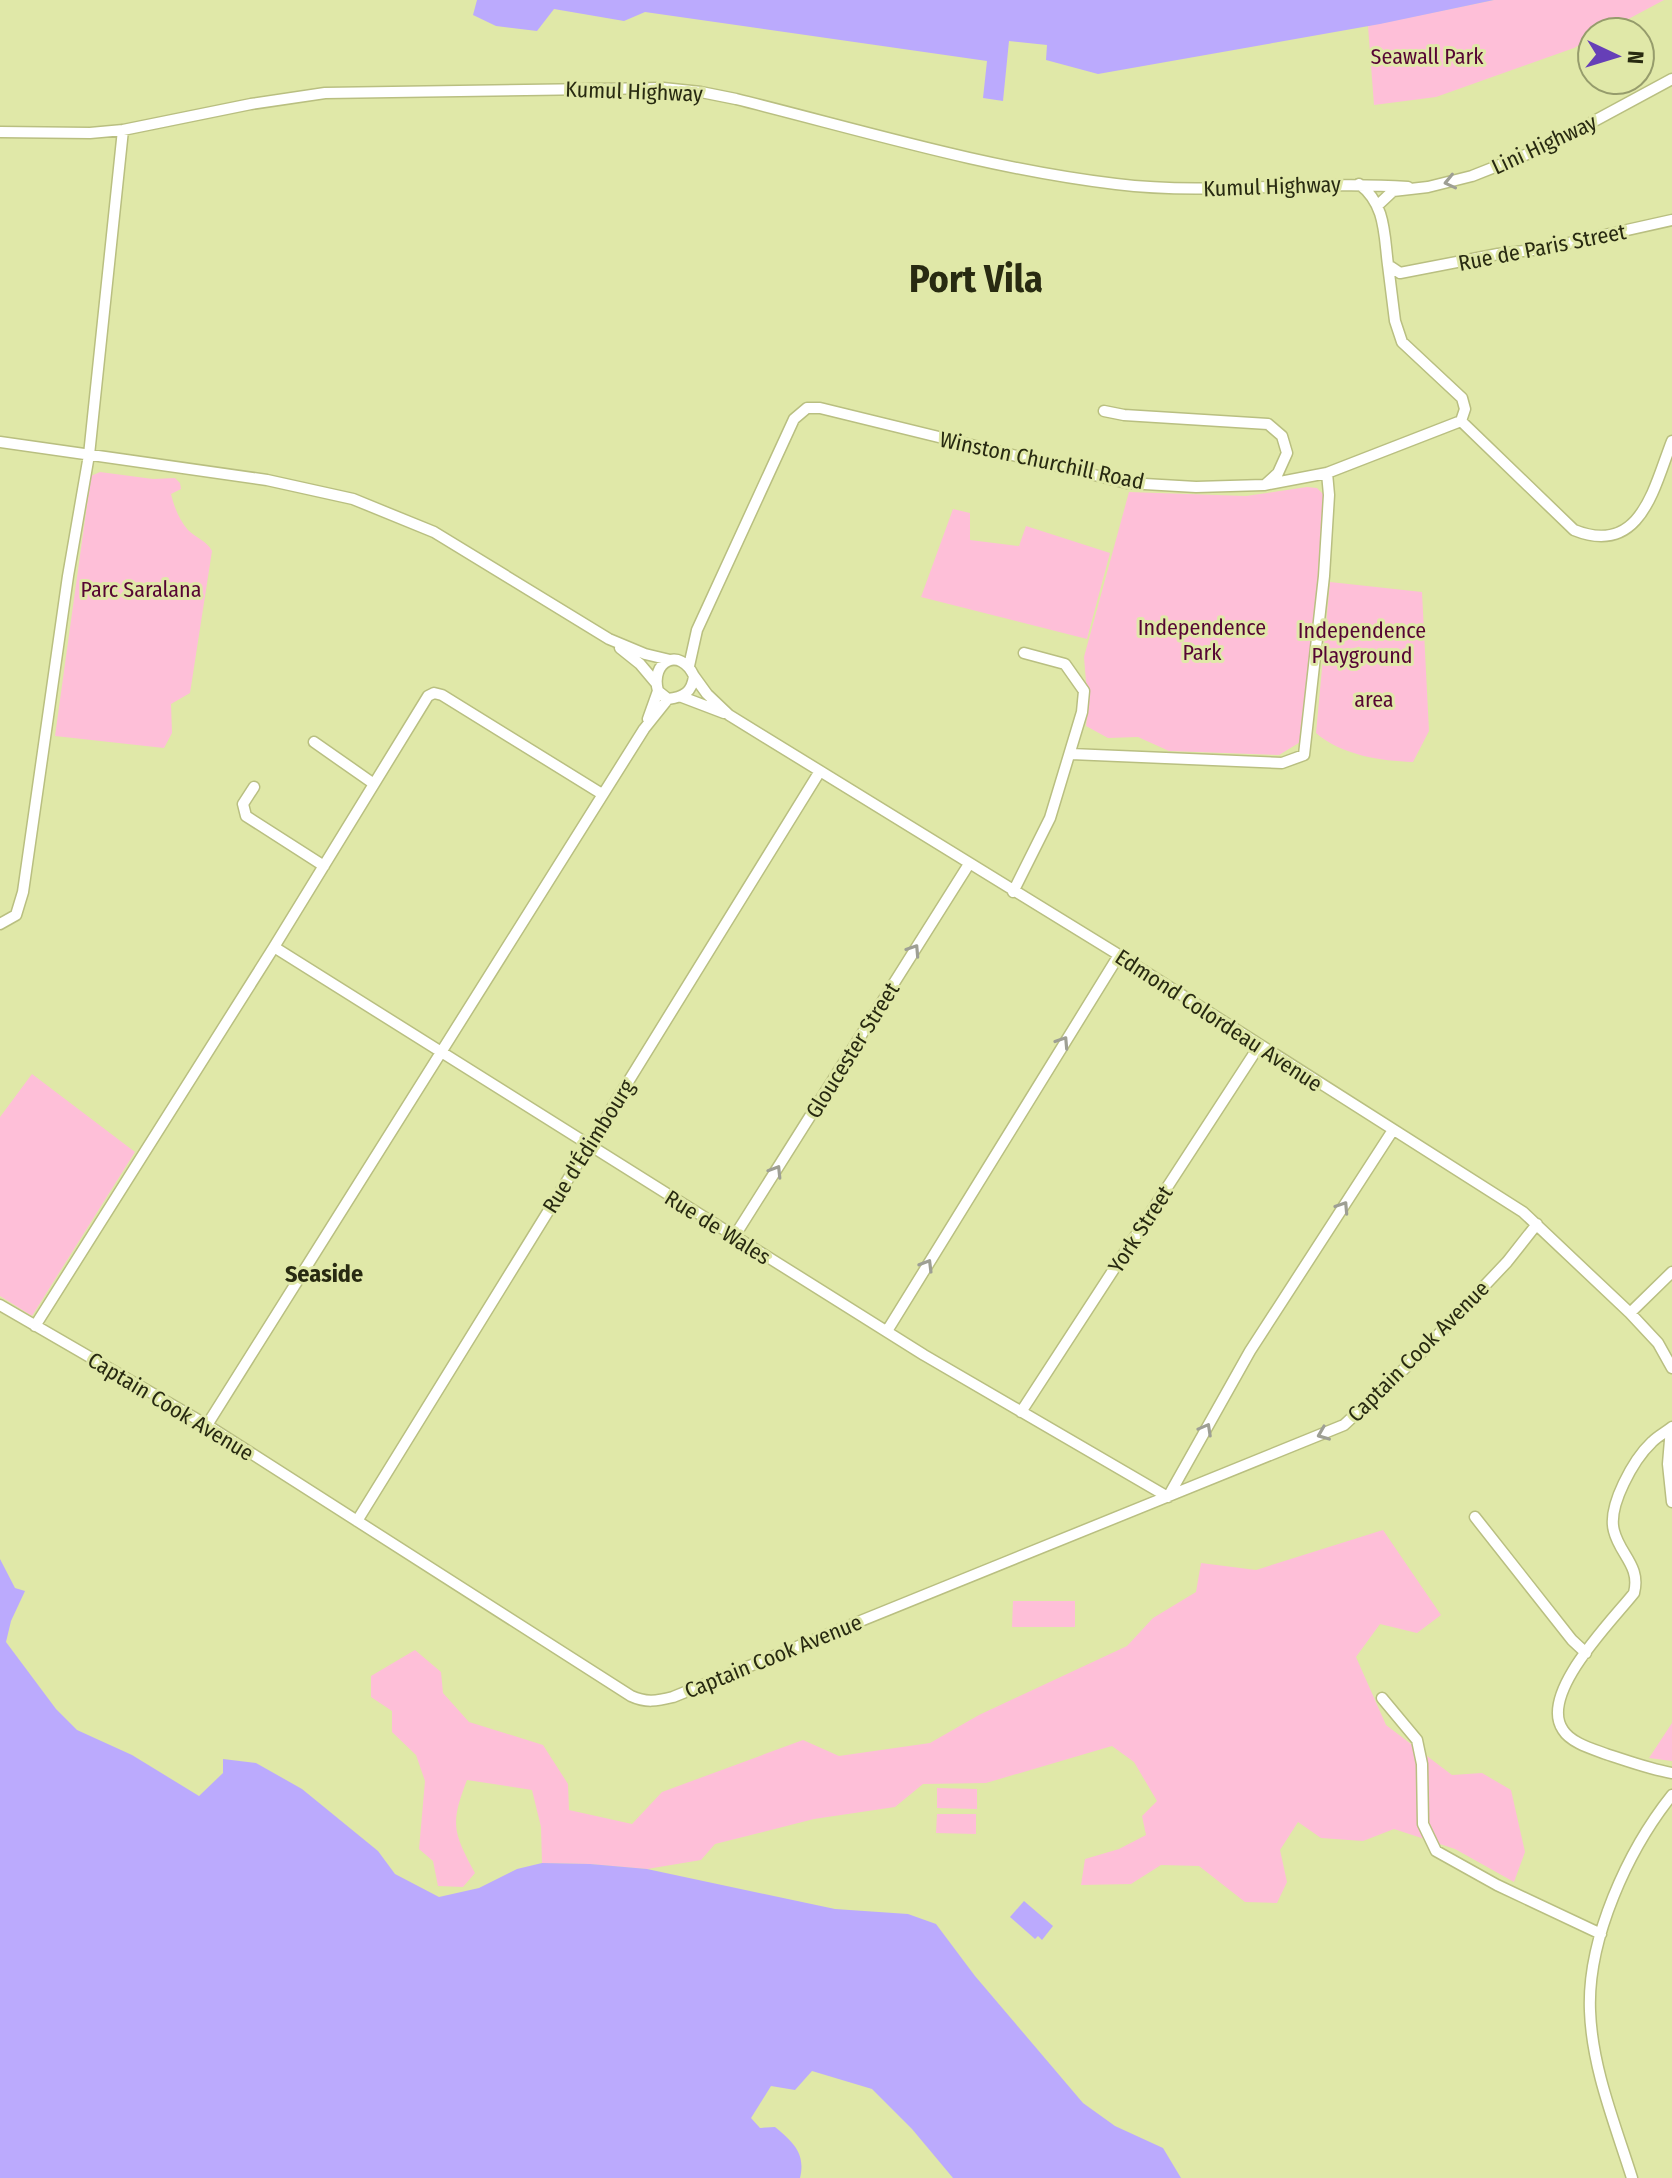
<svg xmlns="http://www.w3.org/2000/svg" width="1672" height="2178" font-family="'Fira Sans Condensed',sans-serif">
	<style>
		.green { fill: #febfd8 }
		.water { fill: #bbaafd }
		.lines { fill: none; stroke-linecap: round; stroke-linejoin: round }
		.minor-casing { stroke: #b9bf81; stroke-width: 13 }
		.minor { stroke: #fff; stroke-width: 10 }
		.oneway { stroke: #9e9f94 }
		.labels { text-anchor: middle; stroke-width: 6; stroke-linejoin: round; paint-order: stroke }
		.park-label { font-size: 22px; fill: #560533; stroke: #e0e8a8 }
		.street-label { font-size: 22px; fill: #282a11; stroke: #e0e8a8 }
		.neighbourhood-label { font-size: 24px; font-weight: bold; fill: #282a11; stroke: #e0e8a8 }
		.town-label { font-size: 38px; font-weight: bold; fill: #282a11; stroke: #e0e8a8 }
	</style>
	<rect width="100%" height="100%" fill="#e0e8a8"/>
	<path class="green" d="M1494 0H1664L1604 32H1592V38L1574 48 1436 97 1374 105 1368 26Z
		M100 472 153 479 175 478 180 483 181 489 171 494C174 506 179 520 188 530 196 538 207 541 212 551L190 693 171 704 172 733 164 748 55 736 91 476Z
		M1307 487 1317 488 1324 495 1323 541 1302 741 1279 755 1169 751 1138 737 1108 738 1086 726 1088 706 1084 657 1129 492 1246 496Z
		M953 509 970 513V540L1019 546 1026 526 1110 553 1087 639 921 597Z
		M1330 582 1422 592 1429 731 1413 762C1381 761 1341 755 1316 733Z
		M32 1074 135 1152 32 1316 0 1296V1117Z
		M1383 1530 1441 1615 1417 1633 1380 1624 1356 1657 1386 1725 1452 1775 1482 1773 1511 1790 1525 1852 1514 1882 1455 1849 1394 1829 1363 1841 1321 1838 1298 1822 1280 1850 1287 1882 1277 1903 1245 1902 1199 1866 1161 1865 1131 1884 1081 1885 1085 1859 1119 1849 1146 1835 1142 1816 1157 1801 1134 1762 1112 1746 986 1783 923 1784 895 1807 814 1819 715 1844 701 1860 647 1869 590 1864 542 1863 541 1827 532 1790 467 1780C450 1824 453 1832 475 1873L463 1887 438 1886 433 1861 419 1849 425 1781 416 1755 392 1732V1711L371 1697V1676L415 1650 441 1672 443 1693 469 1722 543 1745 568 1784 569 1810 632 1824 662 1792 803 1740 839 1756 930 1743 979 1715 1127 1646 1153 1618 1196 1592 1201 1563 1256 1570Z
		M1013 1601H1075V1627H1012Z
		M1672 1723V1761L1649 1758Z
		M937 1788 977 1789V1809L937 1808Z
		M937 1814H976V1834L936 1833Z"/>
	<path class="water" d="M477 0H1494L1380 24 1098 74 1046 60 1047 45 1009 41 1003 101 983 98 987 61 645 12 624 21 554 9 537 31 496 26 473 15Z
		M0 1559 15 1588 25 1591 11 1621 6 1642 56 1709 77 1730 132 1755 199 1796 223 1773V1759L256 1763 302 1789 378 1851 395 1874 439 1897 479 1888 517 1869 542 1863 590 1864 647 1869 835 1909 908 1914 936 1924 975 1976 1083 2103 1115 2126 1163 2148 1181 2178H953L912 2129 872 2089 812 2071 795 2090 771 2086 751 2118 760 2128 775 2127C793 2142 806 2153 800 2178H0Z
		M1024 1901 1053 1926 1042 1940 1038 1936 1035 1939 1010 1917Z"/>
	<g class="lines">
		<defs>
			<path id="minor" d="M0 132 90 133 123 130 251 104 325 93 663 88 701 92 736 99C861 130 988 169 1116 184 1213 196 1311 180 1408 187
				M1359 184C1386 204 1384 235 1388 265L1400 273 1498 254 1542 249 1672 220
				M1378 205 1393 191 1428 187 1472 176 1548 146 1672 79
				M1388 265 1395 321 1402 342 1462 398 1465 409 1461 421 1574 530C1641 557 1654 487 1672 441
				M1104 411 1124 415 1268 424 1282 436 1287 453 1278 473 1266 484
				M0 442 267 480 353 499 434 532 609 639 645 654 670 660
				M620 648 640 664 656 683
				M689 666 697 630 794 419 807 408H820L1127 483 1196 487 1264 485 1327 473 1461 421
				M694 676 707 694 729 715 1119 955 1523 1212 1630 1313 1658 1343 1672 1368
				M682 697 724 713
				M648 719 658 691
				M314 742 374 784
				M1071 754 1282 763 1304 755 1324 576 1329 495 1327 473
				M254 787 243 804 246 816 324 866
				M1013 892 1050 818 1082 712 1084 691 1065 664 1024 653
				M0 924 16 915 23 892 68 576 89 455 123 130
				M274 947 924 1355 1168 1497
				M734 1237 969 864
				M0 1305 207 1425 631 1696C646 1703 657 1701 673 1697L1344 1425 1418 1356 1507 1262 1537 1224
				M1630 1313 1672 1272
				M35 1326 274 947 428 696 434 693 442 695 602 794
				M887 1331 1119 955
				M1021 1412 1259 1046
				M207 1425 644 729 668 699C684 697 692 692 694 676 680 646 650 661 658 691L668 699
				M1672 1427C1666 1432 1658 1436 1652 1442 1634 1459 1607 1506 1614 1531 1620 1555 1641 1566 1634 1593 1612 1621 1538 1694 1563 1730 1571 1743 1593 1749 1606 1754 1628 1761 1649 1769 1672 1773
				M1671 1428 1668 1464 1672 1502
				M1168 1497 1250 1351 1393 1130
				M1475 1517 1572 1640 1586 1653
				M357 1521 820 771
				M1382 1698 1417 1740 1422 1764 1423 1824 1436 1851 1497 1885 1601 1934
				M1632 2178C1615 2124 1592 2068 1590 2011 1587 1939 1628 1850 1672 1795"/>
		</defs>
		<use href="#minor" class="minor-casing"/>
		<use href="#minor" class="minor"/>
	</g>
	<defs><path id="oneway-chevron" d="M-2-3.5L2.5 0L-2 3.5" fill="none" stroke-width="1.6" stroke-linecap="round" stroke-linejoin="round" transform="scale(2)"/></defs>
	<g class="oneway">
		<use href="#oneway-chevron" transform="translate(1450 182) rotate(167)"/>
		<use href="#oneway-chevron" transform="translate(914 950) rotate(-57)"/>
		<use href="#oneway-chevron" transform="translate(1063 1042) rotate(-57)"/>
		<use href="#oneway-chevron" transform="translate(776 1171) rotate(-58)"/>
		<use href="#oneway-chevron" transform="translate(1343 1207) rotate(-57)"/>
		<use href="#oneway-chevron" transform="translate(927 1265) rotate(-59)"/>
		<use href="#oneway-chevron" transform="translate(1206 1429) rotate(-61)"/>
		<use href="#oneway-chevron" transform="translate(1323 1434) rotate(158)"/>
	</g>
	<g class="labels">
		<g class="park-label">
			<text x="1427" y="64">Seawall Park</text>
			<text x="141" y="597">Parc Saralana</text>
			<text x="1202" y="635">Independence<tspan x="1202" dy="25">Park</tspan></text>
			<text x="1362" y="638">Independence<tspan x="1362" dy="25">Playground</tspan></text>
			<text x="1374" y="707">area</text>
		</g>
		<g class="street-label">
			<text transform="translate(634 91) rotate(2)" y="8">Kumul Highway</text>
			<text transform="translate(1544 144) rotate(-25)" y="8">Lini Highway</text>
			<text transform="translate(1272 186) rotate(-2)" y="8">Kumul Highway</text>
			<text transform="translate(1542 247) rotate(-11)" y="8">Rue de Paris Street</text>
			<text transform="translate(1042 460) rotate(12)" y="8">Winston Churchill Road</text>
			<text transform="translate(1219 1020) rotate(33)" y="8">Edmond Colordeau Avenue</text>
			<text transform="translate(852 1050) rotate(-58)" y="8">Gloucester Street</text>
			<text transform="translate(588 1146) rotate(-58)" y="8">Rue d'Édimbourg</text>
			<text transform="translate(718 1227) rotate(32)" y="8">Rue de Wales</text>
			<text transform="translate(1140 1229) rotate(-57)" y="8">York Street</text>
			<text transform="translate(1418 1351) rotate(-45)" y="8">Captain Cook Avenue</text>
			<text transform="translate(171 1406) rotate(31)" y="8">Captain Cook Avenue</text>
			<text transform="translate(773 1656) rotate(-22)" y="8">Captain Cook Avenue</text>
		</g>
		<g class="neighbourhood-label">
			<text x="324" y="1282">Seaside</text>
		</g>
		<g class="town-label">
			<text x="976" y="292">Port Vila</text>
		</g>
	</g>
	<g transform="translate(1616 56) rotate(94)"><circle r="38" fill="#e0e8a8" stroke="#969c6c" stroke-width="2"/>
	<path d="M0-6L14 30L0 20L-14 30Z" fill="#663fb7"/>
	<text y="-12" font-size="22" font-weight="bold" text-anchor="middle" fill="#282a11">N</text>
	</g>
</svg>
